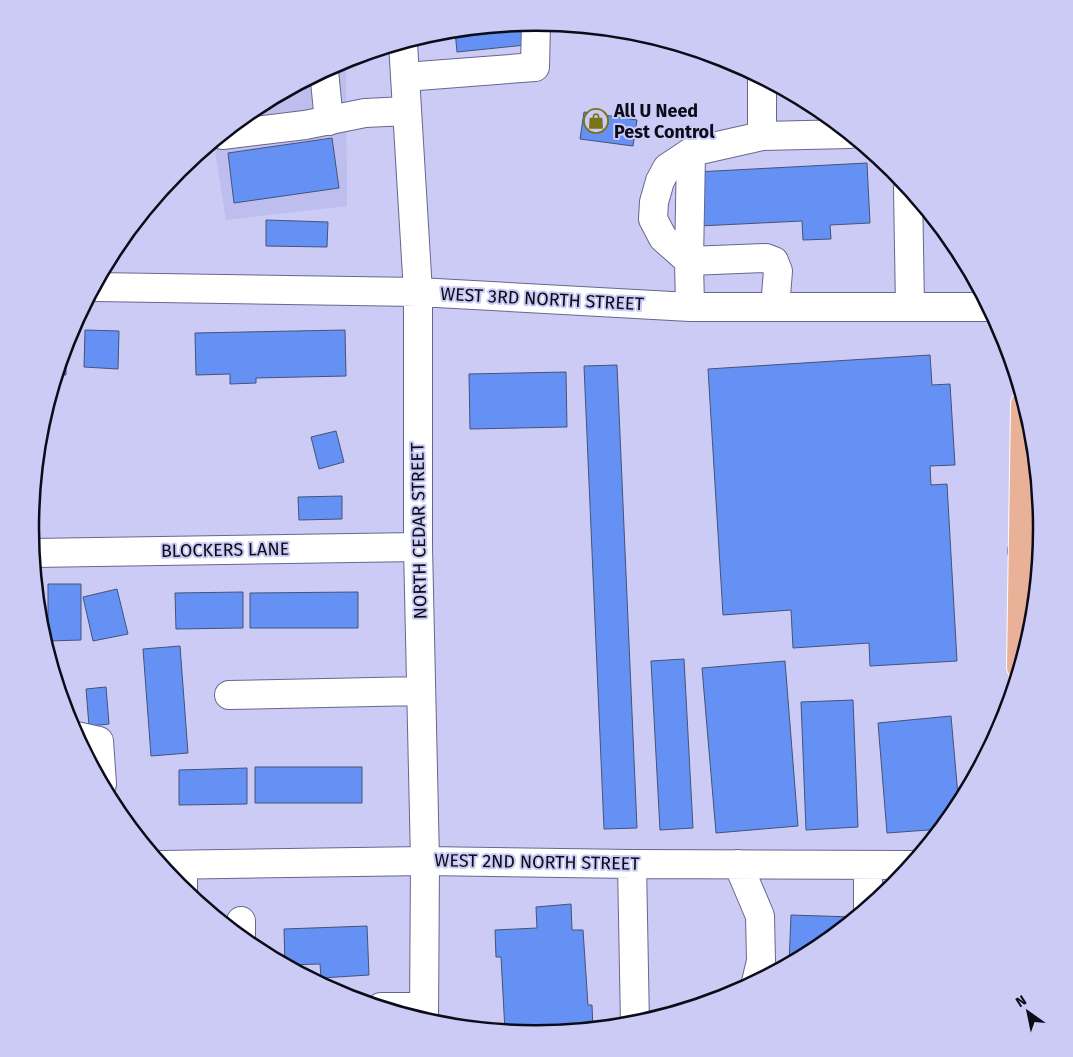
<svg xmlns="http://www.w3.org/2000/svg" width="1073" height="1057" font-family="'Fira Sans',sans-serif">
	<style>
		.built { fill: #bdbdee }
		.building { fill: #6591f4; stroke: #445476 }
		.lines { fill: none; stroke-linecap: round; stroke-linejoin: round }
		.minor-casing { stroke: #67678d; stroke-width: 30 }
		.major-casing { stroke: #fff; stroke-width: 30 }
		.minor { stroke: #fff; stroke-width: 28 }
		.major { stroke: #e9b198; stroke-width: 28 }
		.labels { text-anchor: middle; stroke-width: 4; stroke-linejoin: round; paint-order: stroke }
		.poi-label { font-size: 18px; font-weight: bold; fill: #0b0b19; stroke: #cbcbf6; text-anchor: start }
		.street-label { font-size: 18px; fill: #0b0b19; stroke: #cbcbf6 }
		.rim { fill: none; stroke: #0b0b19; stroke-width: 2.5 }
	</style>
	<rect width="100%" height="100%" fill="#cbcbf6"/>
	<path class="built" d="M344 61 346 72 347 206 226 220 215 151 206 148 256 108Z"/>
	<path class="building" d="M524 24 526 45 457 52 455 31Z
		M584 112 637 120 633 146 580 139Z
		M332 138 339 188 234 203 228 153Z
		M867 163 870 223 830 225 831 239 803 240 802 221 699 226 696 172Z
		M266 220 328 222 327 247 266 246Z
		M85 330 119 331 118 369 84 367Z
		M345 330 346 376 256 378V383L230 384V374L196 375 195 333Z
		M66 343V375L57 374Z
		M930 355 932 385 950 384 955 465 930 466 931 485 947 484 957 661 870 666 869 643 793 648 791 610 723 615 708 369Z
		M617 365 637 828 604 829 584 366Z
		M566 372 567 427 470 429 469 374Z
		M336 431 344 462 319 469 311 437Z
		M342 496V519L299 520 298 497Z
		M48 584H81V640L48 641Z
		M117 589 128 634 93 641 83 597Z
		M243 592V628L176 629 175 593Z
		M358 592V628H250V593Z
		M180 646 188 753 151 756 143 649Z
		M684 659 693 828 660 830 651 661Z
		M785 661 798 826 716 833 702 668Z
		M106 687 109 724 89 726 86 689Z
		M853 700 858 827 806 830 801 702Z
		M951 716 959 807 957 810 942 829 887 833 878 723Z
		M255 767H362V803H255Z
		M247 768V804L179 805V770Z
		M571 904 572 930H583L588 1005H592L593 1029 536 1034 505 1031 501 957H496L495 930 537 928 536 907Z
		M791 915 854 917V919L817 949 789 964Z
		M367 926 369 975 321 978 320 964 285 965 284 929Z"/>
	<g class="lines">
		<defs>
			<path id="minor" d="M403 43 418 292V547L425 861 424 1020
				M324 71 329 121
				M405 77 535 67 536 23
				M762 78V136
				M222 135 305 125 365 113 406 111
				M908 188 910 307
				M689 261 663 238 653 219 654 202 660 181 667 168 691 152 762 136 850 134
				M689 261 691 152
				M95 287 418 292 690 307H989
				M690 307 689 261 766 258 774 261 778 271 775 307
				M1022 551H1040
				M33 553 418 547
				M229 695 421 691
				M76 736 99 741 102 784
				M632 864 635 1025
				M738 864 760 916 761 961 756 982
				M161 865 425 861 632 864 912 865
				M183 890V865
				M868 908V865
				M241 937V921
				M381 1007H424"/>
			<path id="major" d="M1021 667 1025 404"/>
		</defs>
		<use href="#minor" class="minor-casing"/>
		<use href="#major" class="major-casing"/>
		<use href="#minor" class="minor"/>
		<use href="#major" class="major"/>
	</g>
	<defs>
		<symbol id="shop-ring" viewBox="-11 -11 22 22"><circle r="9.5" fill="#cbcbf6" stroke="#7b7417" stroke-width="1.5"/><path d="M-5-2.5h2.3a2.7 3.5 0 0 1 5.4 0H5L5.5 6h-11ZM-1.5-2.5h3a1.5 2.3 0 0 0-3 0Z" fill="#7b7417"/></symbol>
	</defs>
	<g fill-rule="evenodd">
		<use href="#shop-ring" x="582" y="107" width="28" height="28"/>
	</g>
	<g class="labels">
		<g class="poi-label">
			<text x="614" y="117">All U Need<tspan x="614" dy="21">Pest Control</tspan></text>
		</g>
		<g class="street-label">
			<text transform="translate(542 299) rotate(3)" y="6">WEST 3RD NORTH STREET</text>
			<text transform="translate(419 531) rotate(-91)" y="6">NORTH CEDAR STREET</text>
			<text transform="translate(225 550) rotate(-1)" y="6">BLOCKERS LANE</text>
			<text transform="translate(537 862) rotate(1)" y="6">WEST 2ND NORTH STREET</text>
		</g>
	</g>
	<path d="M0 0H1073V1057H0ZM39 528a497 497 0 1 1 994 0a497 497 0 1 1-994 0Z" fill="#cbcbf6" fill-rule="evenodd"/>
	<path class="rim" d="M39 528a497 497 0 1 1 994 0a497 497 0 1 1-994 0Z"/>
	<g transform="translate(1028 1012) rotate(327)" stroke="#cbcbf6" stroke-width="4" paint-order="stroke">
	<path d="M0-4L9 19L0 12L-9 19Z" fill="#0b0b19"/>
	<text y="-8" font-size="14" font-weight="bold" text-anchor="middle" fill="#0b0b19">N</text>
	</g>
</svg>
